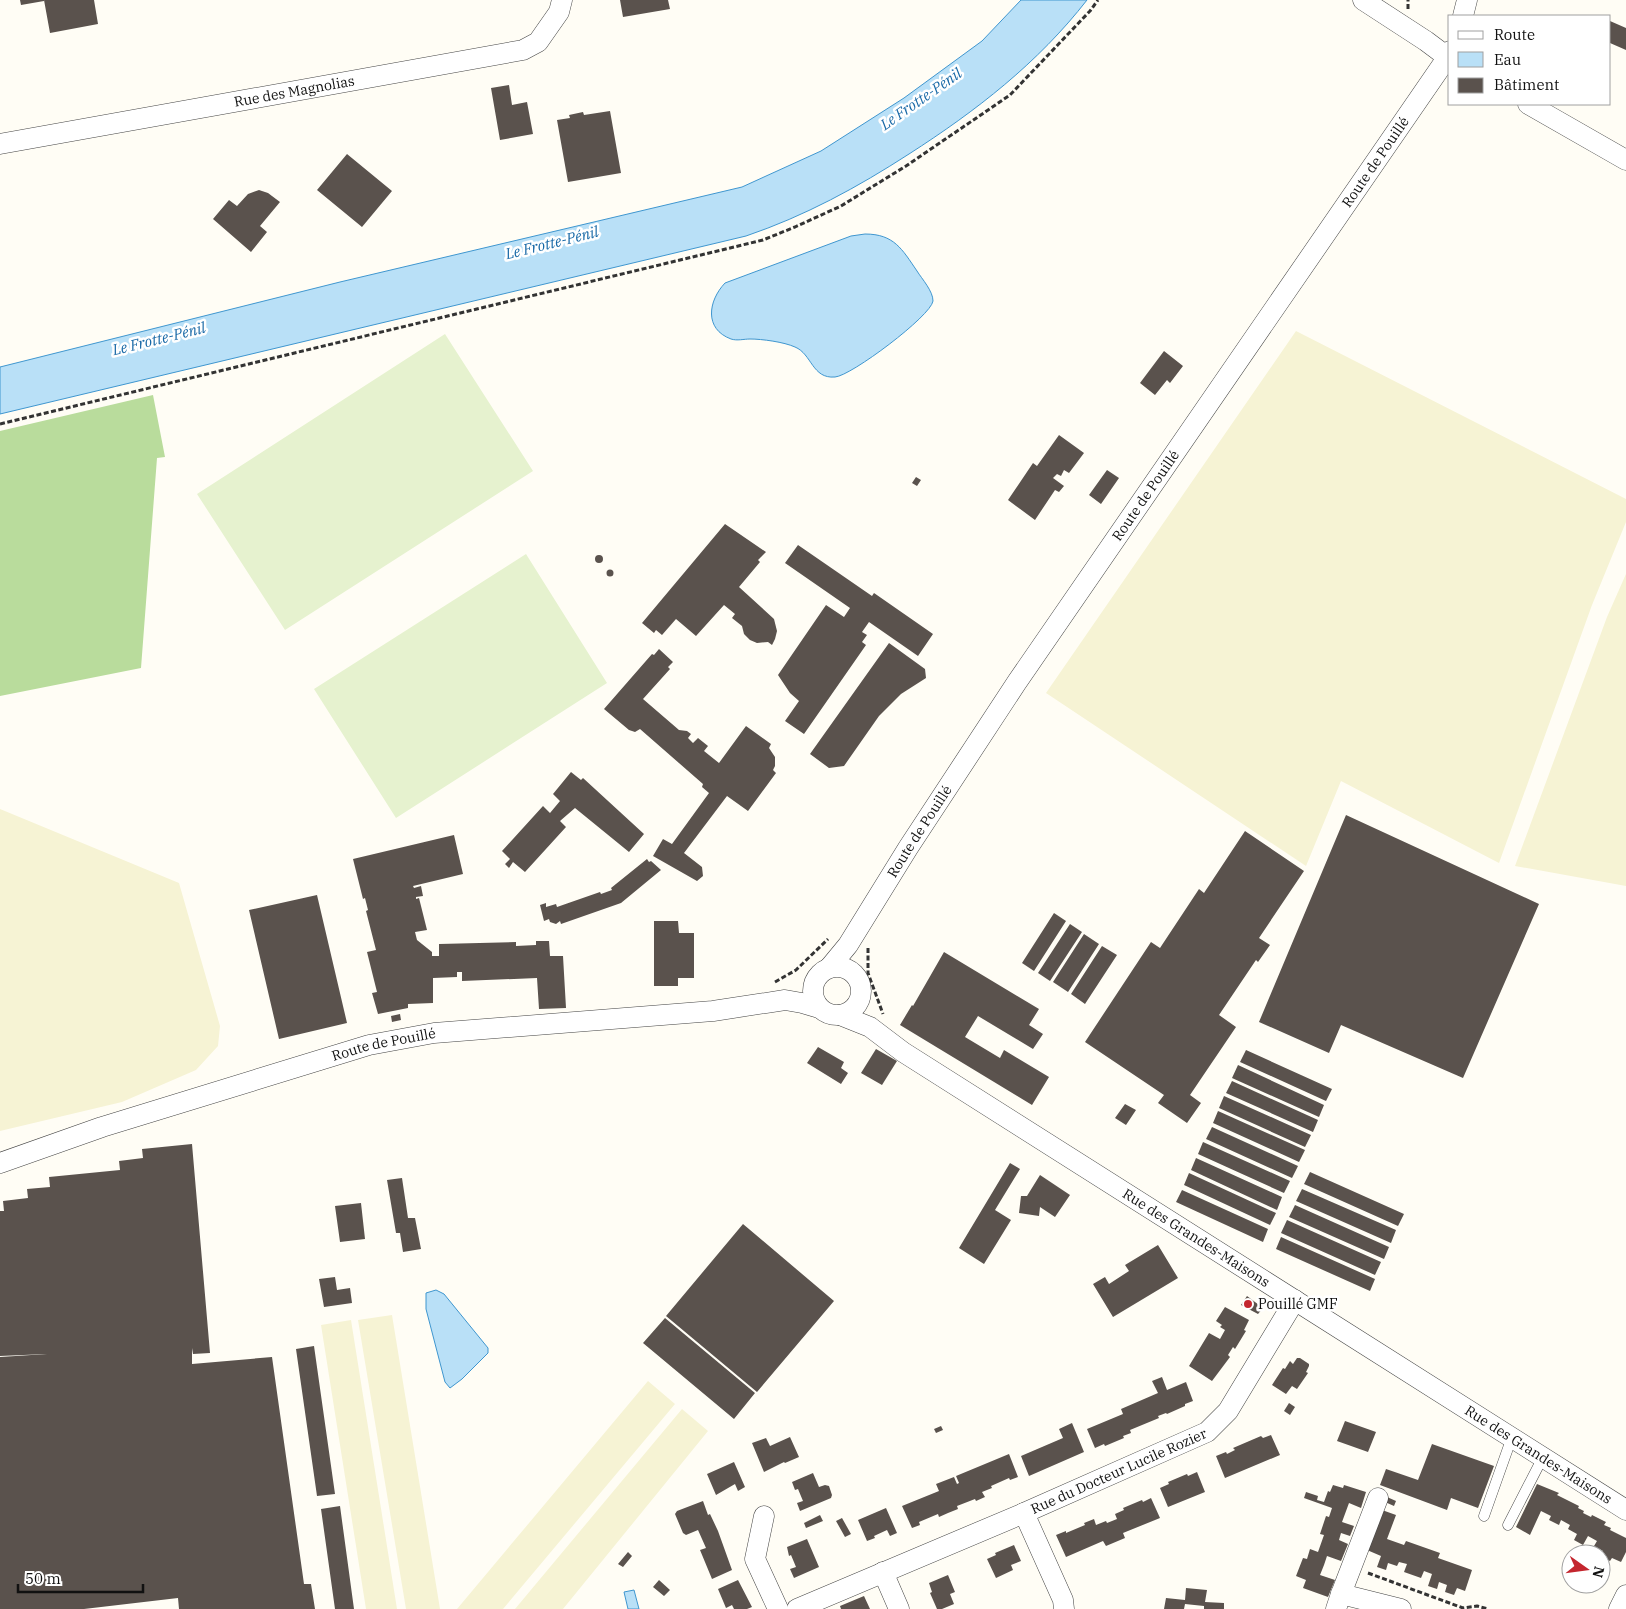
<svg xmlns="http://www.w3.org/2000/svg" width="1626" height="1609" font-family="'IBM Plex Serif',serif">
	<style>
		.farmland { fill: #f6f3d4 }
		.forest { fill: #b9dc9c }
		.pitch { fill: #e6f2cf }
		.water { fill: #b9e0f7; stroke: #3f96cf }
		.building { fill: #5a524d }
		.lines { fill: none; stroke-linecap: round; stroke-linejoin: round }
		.lane-casing { stroke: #444; stroke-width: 11 }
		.street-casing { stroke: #444; stroke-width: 21 }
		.path { stroke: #333; stroke-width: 3; stroke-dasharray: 5 2.5; stroke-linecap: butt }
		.lane { stroke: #fff; stroke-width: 10 }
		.street { stroke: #fff; stroke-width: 20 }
		.poi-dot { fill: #c4262e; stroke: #fff; stroke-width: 2 }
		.labels { text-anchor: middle; stroke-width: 5; stroke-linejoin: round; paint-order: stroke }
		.street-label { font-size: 14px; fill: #111; stroke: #fff }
		.poi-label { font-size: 14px; fill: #111; stroke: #fff; text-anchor: start }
		.water-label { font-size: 15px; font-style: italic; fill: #1768a6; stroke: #fff }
	</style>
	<rect width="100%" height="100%" fill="#fffdf5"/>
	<path class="farmland" d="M1296 331 1626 499V522L1592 605 1499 863 1341 781 1306 866 1046 693Z
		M1626 574V886L1515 866 1607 617Z
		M0 809 179 883 220 1026 218 1046 196 1070 122 1102 0 1131Z
		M392 1315 440 1609H406L358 1320Z
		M351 1320 397 1609H366L321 1325Z
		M648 1381 675 1404 503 1609H457Z
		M682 1409 708 1431 563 1609H515Z"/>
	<path class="forest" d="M153 395 165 457 157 458 141 668 0 696V431Z"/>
	<path class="pitch" d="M445 334 533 471 285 630 197 494Z
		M526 554 607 683 396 818 314 689Z"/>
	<path class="water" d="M1021 0H1087C1038 63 976 111 909 154 858 187 805 216 746 236L0 414V367L340 282 742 187 821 151 904 98 982 41Z
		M865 234C894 234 902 249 917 271 922 279 933 291 933 301 931 316 851 376 835 377 812 379 812 354 795 347 784 342 762 339 750 339 744 339 737 341 731 339 704 329 708 301 725 283L851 236Z
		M436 1290 444 1294 488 1348V1353L462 1379 450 1388 445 1382 426 1309V1293Z
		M634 1590 639 1609H628L624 1592Z"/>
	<path class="building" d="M20 0H44V1L21 5Z
		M44 0H94L98 24 50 33Z
		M620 0H668L670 9 623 17Z
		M1610 21 1626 28V50L1610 43Z
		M509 85 512 105 527 102 533 134 500 140 491 88Z
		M610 111 621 173 568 182 557 120 570 118 569 115 583 112 584 115Z
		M347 154 392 191 362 227 317 190Z
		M259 190 268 193 280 202 260 226 267 232 251 252 213 219 229 200 237 206 248 194Z
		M1164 351 1183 366 1170 383 1167 380 1155 395 1140 383Z
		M1059 435 1084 453 1069 473 1064 470 1061 476 1057 474 1053 478 1064 486 1059 492 1055 490 1035 520 1008 500 1033 463 1037 466Z
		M1107 470 1119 478 1101 504 1089 495Z
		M916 477 921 480 917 486 912 483Z
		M725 524 766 552 758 560 760 562 739 587 774 619 777 631 775 639 772 645 768 642 757 643 750 640 744 634 742 626 732 618 735 614 724 605 696 636 676 619 662 635 656 630 654 633 642 623Z
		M798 545 872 596 874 593 933 634 918 656 869 622 862 632 867 635 862 642 866 645 804 734 785 721 799 701 790 693 778 675 826 605 844 617 850 608 785 563Z
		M595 559a4 4 0 1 1 8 0a4 4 0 1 1-8 0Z
		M606.5 573a3.5 3.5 0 1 1 7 0a3.5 3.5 0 1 1-7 0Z
		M889 643 925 669 926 678 901 694 879 716 844 766 829 768 810 754Z
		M659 649 673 662 668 667 670 669 643 699 679 730 687 731 691 734 688 738 693 743 698 738 708 746 704 751 719 763 746 726 771 744 769 748 775 757V766L773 770 776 773 748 811 727 796 684 853 702 867 703 876 697 881 653 856 663 839 672 844 709 793 702 787 703 784 640 729 635 732 629 730 604 709 652 654 654 655Z
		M571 772 581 780 583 778 644 834 629 852 575 808 560 821 566 827 525 872 513 862 509 868 505 864 510 859 502 851 543 806 550 813 560 801 553 794Z
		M1346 815 1539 904 1463 1078 1341 1025 1329 1053 1259 1022Z
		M1245 831 1304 871 1259 938 1270 945 1258 962 1256 960 1219 1015 1236 1027 1190 1095 1201 1103 1187 1123 1158 1103 1164 1095 1085 1042 1151 942 1160 948 1199 889 1204 893Z
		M454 835 463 874 413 886 414 888 421 886 423 896 416 897V899L419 898 427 930 415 932 417 940 432 952V956H439V944L516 942V946L536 945V941H549L550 956H563L566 1008 539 1009 537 978 462 981V972H457V977L433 978V1003L408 1004V1008L378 1014 372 993 377 992 367 952 376 950 366 911 368 910 365 898 363 899 353 859Z
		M647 859 649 862 651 861 661 870 621 903 561 924 560 921 556 924 550 922 549 919 544 921 540 905 546 903V907L556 904 557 907 600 892 601 894 612 890 611 888Z
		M317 895 347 1023 279 1039 249 910Z
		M1054 913 1066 921 1034 971 1022 963Z
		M654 921H678L679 933H694V978H678V986H654Z
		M1070 924 1082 932 1050 981 1038 973Z
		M1084 934 1099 944 1068 992 1053 982Z
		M1102 946 1117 955 1085 1004 1071 994Z
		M944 952 1039 1009 1029 1025 1043 1034 1033 1049 978 1016 965 1037 1000 1058 1004 1050 1049 1077 1032 1105 900 1025 912 1005 913 1006Z
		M400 1014 401 1020 392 1022 391 1016Z
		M818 1047 844 1062 841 1068 848 1073 841 1084 807 1063Z
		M876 1049 897 1061 882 1085 861 1073Z
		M1246 1050 1332 1089 1326 1101 1240 1062Z
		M1238 1065 1324 1105 1319 1117 1232 1078Z
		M1232 1081 1318 1120 1313 1132 1226 1093Z
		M1224 1096 1311 1135 1305 1147 1219 1108Z
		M1125 1104 1136 1110 1126 1125 1115 1118Z
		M1218 1111 1305 1150 1299 1162 1213 1123Z
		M1212 1127 1298 1166 1292 1178 1206 1139Z
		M1203 1142 1290 1181 1284 1193 1198 1154Z
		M192 1144 210 1353 193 1354 192 1348V1364L272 1357 304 1584H311L315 1609H179L178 1598 84 1609H0V1357L47 1354 0 1356V1211H4L3 1201 28 1198 27 1189 50 1187 49 1177 120 1170 119 1161 143 1158 142 1149Z
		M1196 1158 1282 1197 1277 1210 1191 1170Z
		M1010 1163 1020 1169 995 1210 1011 1220 984 1264 959 1248Z
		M1310 1172 1404 1214 1398 1226 1304 1184Z
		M1189 1173 1276 1213 1270 1225 1184 1185Z
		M1040 1175 1070 1195 1055 1217 1040 1207 1039 1216 1019 1213 1021 1196H1027Z
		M402 1178 408 1218H415L421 1249 403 1252 400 1233H396L387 1180Z
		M1302 1189 1396 1230 1391 1243 1296 1201Z
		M1182 1190 1268 1229 1263 1242 1176 1202Z
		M361 1203 365 1239 340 1242 335 1206Z
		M1295 1205 1389 1247 1384 1259 1289 1217Z
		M1287 1220 1381 1262 1375 1275 1281 1233Z
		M743 1224 834 1301 757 1392 666 1316Z
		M1281 1237 1375 1279 1370 1291 1276 1249Z
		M1158 1245 1178 1278 1113 1317 1093 1284 1105 1277 1109 1284 1129 1271 1125 1265Z
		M335 1277 337 1290 350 1288 352 1303 324 1307 319 1279Z
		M1247 1296 1263 1308 1258 1314 1241 1305Z
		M1225 1307 1249 1320 1244 1330 1246 1331 1235 1349 1233 1347 1228 1355 1230 1357 1212 1381 1189 1366 1209 1333 1220 1339 1225 1330 1220 1327 1222 1325 1216 1321Z
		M665 1318 755 1393 734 1419 643 1343Z
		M314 1346 335 1494 317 1496 296 1349Z
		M1297 1358H1300L1309 1364V1366L1306 1372 1308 1373 1297 1389 1292 1386 1286 1394 1272 1385 1283 1368 1285 1369 1290 1361 1293 1364Z
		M1162 1377 1167 1390 1186 1382 1193 1401 1185 1404V1406L1167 1414 1166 1413 1158 1416 1159 1418 1130 1430 1131 1433 1123 1436 1124 1438 1105 1446 1104 1444 1095 1448 1087 1429 1123 1414 1121 1409 1158 1393 1152 1381Z
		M1289 1403 1295 1407 1290 1415 1284 1411Z
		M1345 1421 1376 1432 1368 1452 1337 1441Z
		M1072 1423 1084 1452 1029 1476 1021 1456 1063 1438 1059 1429Z
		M941 1426 943 1430 936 1433 934 1429Z
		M1271 1435 1280 1455 1225 1478 1216 1456 1226 1452 1227 1454 1235 1450 1233 1448 1261 1436 1263 1438Z
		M790 1437 799 1457 785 1463 784 1462 764 1472 752 1443 766 1438 770 1446Z
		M1432 1444 1494 1466 1478 1508 1451 1498 1447 1510 1380 1485 1386 1469 1418 1480Z
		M1009 1454 1018 1477 1010 1480 1009 1478 991 1486 992 1488 982 1492 985 1497 976 1501 975 1499 957 1506 958 1509 948 1513 939 1517 938 1514 919 1522 920 1525 912 1528 902 1506 939 1491 936 1484 954 1477 957 1484 959 1483 956 1476Z
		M734 1462 745 1487 738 1491 735 1484 716 1495 707 1474Z
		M1197 1472 1205 1492 1168 1507 1160 1488 1169 1484 1168 1482 1187 1474 1188 1476Z
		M813 1473 819 1487 825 1485 829 1486 832 1495 831 1498 800 1511 797 1503 803 1501 798 1489 795 1490 792 1482Z
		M1537 1484 1559 1493 1557 1495 1579 1506 1578 1508 1584 1511 1583 1513 1591 1517 1592 1515 1606 1522 1604 1525 1611 1528 1610 1530 1626 1538V1552L1621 1562 1612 1558 1610 1561 1601 1557 1603 1551 1594 1546 1597 1541 1588 1536 1583 1545 1574 1540 1577 1534 1568 1529 1570 1525 1561 1520 1559 1525 1549 1520 1551 1516 1541 1511 1530 1535 1516 1527Z
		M1333 1485 1343 1488 1344 1485 1366 1492 1361 1508 1349 1503 1342 1522 1354 1526 1350 1536 1341 1533 1339 1540 1348 1544 1341 1561 1327 1556 1324 1565 1320 1575 1335 1580 1328 1597 1303 1588 1306 1580 1296 1576 1303 1558 1307 1559 1310 1549 1318 1552 1324 1535 1320 1534 1326 1516 1329 1517 1332 1508 1304 1498 1306 1492 1318 1496 1317 1500 1324 1502 1328 1491 1330 1492Z
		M1387 1497 1396 1501 1394 1506 1385 1502Z
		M1151 1498 1160 1518 1123 1533 1125 1538 1106 1546 1103 1541 1066 1557 1056 1535 1066 1531V1533L1085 1525 1084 1523 1094 1519 1096 1525 1106 1521 1107 1523 1117 1519 1115 1514 1124 1510 1123 1508 1142 1500 1143 1502Z
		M703 1501 708 1515 710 1514 718 1531 732 1570 712 1579 700 1550 706 1548 698 1530 686 1535 683 1533 675 1514 677 1511Z
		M340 1506 354 1609H335L321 1509Z
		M886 1508 897 1533 890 1536 887 1530 874 1536 875 1538 867 1541 858 1520Z
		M1382 1510 1396 1515 1387 1539 1404 1545 1406 1541 1440 1553 1438 1558 1472 1570 1465 1591 1457 1588 1454 1595 1445 1592 1447 1585 1439 1582 1437 1589 1428 1586 1432 1574 1424 1571 1421 1578 1404 1572 1407 1564 1399 1562 1397 1566 1388 1563 1386 1570 1377 1567 1381 1556 1367 1550Z
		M820 1515 823 1521 806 1528 804 1523Z
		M842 1518 851 1534 845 1537 836 1521Z
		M807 1539 819 1567 794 1578 790 1569 796 1567 791 1555 789 1556 787 1547Z
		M1014 1545 1021 1561 1011 1565 1013 1570 996 1578 987 1559 996 1555 995 1553Z
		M628 1552 632 1556 623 1567 618 1564Z
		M948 1575 955 1592 950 1594 954 1604 942 1609H937L930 1593 932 1592 929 1583Z
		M659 1580 670 1590 664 1596 653 1587Z
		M738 1580 752 1607 747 1609H734L732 1605 726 1608 718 1589Z
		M1186 1588 1207 1590 1205 1602 1224 1603V1609H1204V1606L1185 1604 1184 1609H1164L1166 1598 1185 1600Z
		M864 1596 870 1609H841L840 1606Z"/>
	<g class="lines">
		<defs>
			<path id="lane" d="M1484 1516 1512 1437
				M1508 1525 1543 1457"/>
			<g id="street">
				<path d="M1363 0 1426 41 1450 59"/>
				<path d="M1463 16 1467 0"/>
				<path d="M1528 104 1626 160"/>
				<path id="s1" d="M0 144 523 50 538 42 559 12 562 0"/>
				<circle cx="837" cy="991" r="24"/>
				<path id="s2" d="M829 968 848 945 908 848 1017 682 1447 58 1450 51"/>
				<path id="s3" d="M840 1015 870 1027 903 1052 1626 1510"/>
				<path id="s4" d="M0 1163 102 1127 369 1045 434 1033 713 1011 785 1000 802 1003 819 1008"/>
				<path d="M1024 1513 1063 1600 1064 1609"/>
				<path d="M764 1516 755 1559 778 1609"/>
				<path d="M883 1572 899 1609"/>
				<path d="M1341 1594 1378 1498"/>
				<path id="s5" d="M797 1609 1024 1513 1207 1432 1228 1411 1295 1300"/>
				<path d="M1336 1609 1341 1594 1401 1609"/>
				<path d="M1619 1609 1626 1595"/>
			</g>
		</defs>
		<use href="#lane" class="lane-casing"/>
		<use href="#street" class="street-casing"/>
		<path class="path" d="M1408 9V0
			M0 424 763 240 795 227 841 206 906 166 1010 95 1090 11 1098 0
			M868 948V973L883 1014
			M775 982 796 970 828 939
			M1368 1573 1463 1608 1477 1606 1488 1609"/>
		<use href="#lane" class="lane"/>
		<use href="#street" class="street"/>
	</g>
	<circle class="poi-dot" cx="1248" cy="1304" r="5"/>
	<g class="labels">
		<g class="street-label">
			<text dy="5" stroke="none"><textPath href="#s1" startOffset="299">Rue des Magnolias</textPath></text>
			<text dy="5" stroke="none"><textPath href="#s2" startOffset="974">Route de Pouillé</textPath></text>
			<text dy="5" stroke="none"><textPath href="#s2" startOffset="569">Route de Pouillé</textPath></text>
			<text dy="5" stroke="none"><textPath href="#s2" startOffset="164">Route de Pouillé</textPath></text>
			<text dy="5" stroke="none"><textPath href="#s4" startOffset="402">Route de Pouillé</textPath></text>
			<text dy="5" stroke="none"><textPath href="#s3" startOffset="421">Rue des Grandes-Maisons</textPath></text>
			<text dy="5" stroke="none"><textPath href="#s3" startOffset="826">Rue des Grandes-Maisons</textPath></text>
			<text dy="5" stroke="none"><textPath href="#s5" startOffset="350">Rue du Docteur Lucile Rozier</textPath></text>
		</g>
		<g class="poi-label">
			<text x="1258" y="1309">Pouillé GMF</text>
		</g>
		<g class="water-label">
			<text transform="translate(921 99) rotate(-35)" y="5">Le Frotte-Pénil</text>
			<text transform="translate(552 243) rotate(-14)" y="5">Le Frotte-Pénil</text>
			<text transform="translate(159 339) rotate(-14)" y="5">Le Frotte-Pénil</text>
		</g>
	</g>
	<rect x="1448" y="15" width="162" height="90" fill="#ffffff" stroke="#a0a0a0"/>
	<rect x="1458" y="31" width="25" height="8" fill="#ffffff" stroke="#a0a0a0"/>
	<text x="1494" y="40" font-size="15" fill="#111111">Route</text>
	<rect x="1458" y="52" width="25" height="15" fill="#b9e0f7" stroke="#a0a0a0"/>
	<text x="1494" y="65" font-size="15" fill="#111111">Eau</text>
	<rect x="1458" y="78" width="25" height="15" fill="#5a524d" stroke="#a0a0a0"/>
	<text x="1494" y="90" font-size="15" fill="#111111">Bâtiment</text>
	<g transform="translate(1586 1569) rotate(104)"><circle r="24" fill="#ffffff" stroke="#a0a0a0"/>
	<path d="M0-4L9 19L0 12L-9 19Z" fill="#c4262e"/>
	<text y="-8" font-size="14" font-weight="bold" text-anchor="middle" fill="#111111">N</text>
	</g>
	<path d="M18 1584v8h125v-8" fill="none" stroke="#111111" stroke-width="2.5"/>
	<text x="25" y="1584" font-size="15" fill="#111111" stroke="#ffffff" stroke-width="4" paint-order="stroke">50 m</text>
</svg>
